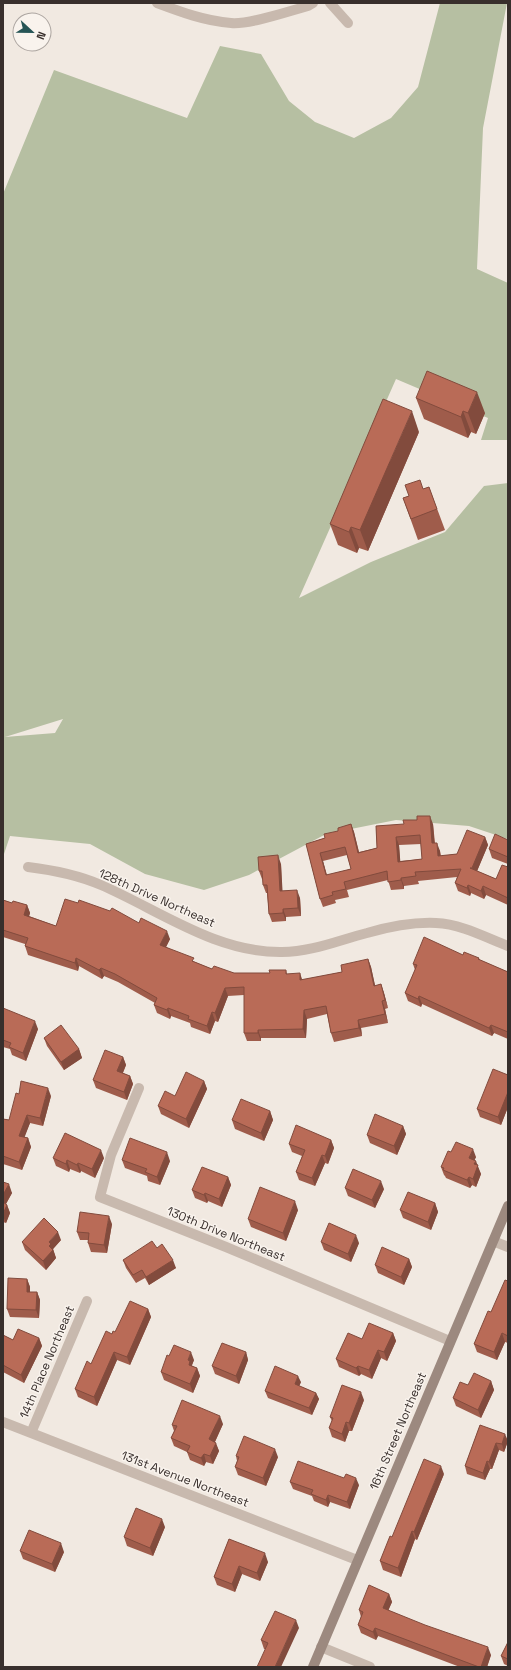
<svg xmlns="http://www.w3.org/2000/svg" width="511" height="1670" font-family="'Space Grotesk',sans-serif">
	<style>
		.green { fill: #b6bfa2; fill-rule: evenodd }
		.lines { fill: none; stroke-linecap: round; stroke-linejoin: round }
		.street { stroke: #c8b9ae; stroke-width: 10 }
		.secondary { stroke: #9c897f; stroke-width: 10 }
		.wall { fill: #9f5c4b; fill-rule: evenodd }
		.shaded-wall { fill: #824b3d }
		.building { fill: #b96b57; stroke: #824b3d; fill-rule: evenodd }
		.labels { text-anchor: middle; stroke-width: 3; stroke-linejoin: round; paint-order: stroke }
		.street-label { font-size: 12px; fill: #382f2c; stroke: #f9f3ed }
	</style>
	<rect width="100%" height="100%" fill="#f1e9e1"/>
	<path class="green" d="M440 3H507L483 128 477 269 508 283V440H481L488 418 396 379 299 598 371 562 445 532 484 486 508 483V839L469 826 396 820 326 834 249 875 204 890 145 874 90 844 10 836 3 857V194L54 70 187 118 220 46 261 54 289 101 315 122 354 138 391 118 418 87ZM63 719 55 733 5 737Z"/>
	<g class="lines">
		<path class="street" d="M157 3C181 12 205 21 231 23 249 25 289 11 308 6L313 3
			M330 3 348 23
			M28 867C53 870 78 875 101 885 159 910 216 953 282 952 312 952 339 940 367 933 388 927 414 922 436 923 461 924 485 937 508 946
			M139 1088 111 1155 100 1197 226 1247 450 1341
			M493 1241 508 1247
			M3 1422 357 1560
			M31 1433 87 1301
			M321 1647 370 1667"/>
		<path class="secondary" d="M313 1667 508 1206"/>
	</g>
	<path class="wall" d="M416 398 485 413 476 434 471 432 468 438 424 419Z
		M419 432 368 551 359 548 357 553 338 545 330 524Z
		M429 487 445 530 418 540 403 498 409 496 423 489Z
		M351 824 354 832 359 852 377 848 376 826 433 824 435 843 440 851 441 856 457 854 485 837 488 845 477 871 496 879 508 867V905L486 895 484 899 471 893 470 896 458 891 455 883 457 877 418 881 419 884 404 886V889L391 890 388 880 347 890 349 897 335 900 336 903 323 907 320 899 306 844 325 838ZM421 844 422 859 400 861 399 845ZM347 855 351 869 327 875 323 861Z
		M508 840V864L492 858 489 849Z
		M281 864 282 891 300 898 301 916 286 917V921L272 922 269 914 267 893H266L263 885V879H262L259 871Z
		M3 900 12 903 27 905 30 913 29 916 56 926 139 923 170 939 166 947 195 962 212 969 234 973H270L286 970 287 974 302 980 342 972 368 959 371 967 375 986 381 984 384 993 388 1008 385 1009 388 1023 361 1028 362 1036 334 1042 331 1033 327 1014 307 1019 306 1038H261V1041H247L244 1033V995L228 996 218 1022 215 1021 210 1034 191 1027 190 1023 171 1016 170 1019 157 1013 154 1005 155 1003 118 982 104 976 102 979 79 966 78 971 28 955 25 946V944L3 937Z
		M463 955 479 958 480 960 508 972V1039L494 1033 492 1036 422 1004 421 1007 408 1001 405 993 415 970 413 964Z
		M3 1008 38 1029 26 1061 12 1055 10 1049 3 1047Z
		M44 1038 79 1049 82 1058 64 1070 47 1046Z
		M123 1057 126 1065 123 1073 130 1076 133 1084 127 1100 96 1088 93 1080Z
		M508 1075V1107L501 1125 480 1117 477 1109Z
		M204 1081 207 1089 189 1128 161 1114 158 1106 175 1096Z
		M51 1096 43 1126 30 1123 24 1137 28 1138 31 1147 22 1170 3 1164V1119L9 1120Z
		M270 1111 273 1120 264 1141 235 1129 232 1120Z
		M403 1126 406 1134 397 1155 370 1143 367 1135Z
		M331 1140 334 1148 328 1164 325 1163 315 1186 299 1180 296 1172 302 1156 292 1152 289 1144Z
		M451 1152 476 1157 474 1160 481 1174 476 1187 472 1185 470 1188 446 1178 445 1176 444 1175 441 1167Z
		M53 1158H104L95 1178 81 1171 80 1173 70 1169 69 1172 56 1166Z
		M122 1160 170 1161 160 1185 148 1181 147 1176 125 1168Z
		M228 1177 231 1185 222 1207 208 1201 207 1203 195 1198 192 1190Z
		M3 1182 12 1193 6 1204 7 1205 10 1213 6 1223 3 1222Z
		M345 1188 384 1189 375 1208 348 1196Z
		M435 1203 438 1212 431 1230 403 1218 400 1210Z
		M298 1210 286 1241 251 1227 248 1219Z
		M112 1224 107 1253 91 1252 88 1243V1240H80L77 1232Z
		M61 1240 53 1249 56 1258 46 1270 25 1250 22 1242Z
		M321 1242 359 1243 351 1262 324 1250Z
		M157 1248 176 1268 149 1285 145 1278 136 1283 126 1268 123 1260Z
		M409 1259 412 1267 404 1285 378 1273 375 1265Z
		M27 1279 30 1287V1292H37L40 1300 39 1318 10 1317 7 1309Z
		M508 1281V1343L505 1342 497 1360 477 1352 474 1344Z
		M148 1309 151 1317 130 1365 117 1360 97 1406 78 1397 75 1389 112 1334Z
		M393 1333 396 1341 387 1361 381 1358 372 1379 361 1374 359 1376 339 1367 336 1359 362 1339Z
		M3 1335 13 1340 39 1338 42 1346 24 1383 3 1372Z
		M246 1352 248 1360 239 1384 215 1374 212 1366Z
		M169 1356 194 1360 192 1365V1366L197 1368 200 1376 193 1393 164 1380 161 1372Z
		M491 1381 494 1390 481 1418 456 1406 453 1398Z
		M301 1382 299 1386 316 1393 319 1399 312 1415 268 1398 265 1391Z
		M364 1400 352 1431H349L345 1442 332 1437 329 1428 332 1421 330 1417Z
		M223 1424 215 1442 219 1451 213 1464 206 1462 204 1466 190 1460 187 1452 174 1446 171 1438 174 1431 172 1425Z
		M480 1425 508 1441 504 1452 499 1450 492 1469H490L485 1480 467 1474 465 1466Z
		M236 1456 278 1457 266 1486 238 1475 235 1467 237 1461Z
		M444 1474 417 1540 415 1539 401 1577 383 1570 380 1561 392 1537Z
		M290 1482 359 1485 350 1509 330 1502 328 1507 314 1501 312 1496 293 1489Z
		M165 1527 153 1556 127 1546 124 1537Z
		M229 1539 268 1562 260 1581 242 1574 235 1592 217 1585 214 1577Z
		M20 1551 64 1552 55 1572 23 1559Z
		M389 1594 392 1602 388 1610 491 1655 487 1667H460L378 1636 376 1640 361 1633 358 1625 361 1617 359 1610Z
		M299 1628 265 1649H264L261 1640Z
		M508 1642V1666L504 1664 501 1656Z"/>
	<path class="shaded-wall" d="M477 392 485 413 476 434 468 413Z
		M412 411 419 432 368 551 360 530Z
		M463 411 471 432 468 438 461 417Z
		M351 527 359 548 357 553 349 532Z
		M430 816 433 824 435 851 432 843Z
		M351 824 354 832 361 861 358 853Z
		M396 837 399 845 401 870 398 862Z
		M485 837 488 845 475 876 472 868Z
		M437 843 440 851 441 865 438 856Z
		M320 853 323 861 329 884 326 875Z
		M278 855 281 864 283 899 280 891Z
		M401 878 404 886V889L401 880Z
		M468 885 471 893 470 896 467 888Z
		M483 886 486 895 484 899 481 891Z
		M297 890 300 898 301 916 298 908Z
		M27 905 30 913 27 923 24 915Z
		M283 909 286 917V921L283 913Z
		M167 931 170 939 163 953 160 945Z
		M76 958 79 966 78 971 75 963Z
		M368 959 371 967 377 994 374 986Z
		M101 968 104 976 102 979 99 970Z
		M300 973 303 982 300 980Z
		M381 984 384 993 388 1008 385 1000Z
		M225 988 228 996 218 1022 215 1013Z
		M419 996 422 1004 421 1007 418 999Z
		M382 1001 385 1009 388 1023 385 1014Z
		M168 1008 171 1016 170 1019 167 1010Z
		M304 1010 307 1019 306 1038 303 1029Z
		M212 1012 215 1021 210 1034 207 1026Z
		M358 1020 361 1028 362 1036 359 1028Z
		M35 1021 38 1029 26 1061 23 1053Z
		M491 1025 494 1033 492 1036 489 1028Z
		M258 1030 261 1038V1041L258 1033Z
		M79 1049 82 1058 64 1070 61 1062Z
		M123 1057 126 1065 120 1079 117 1071Z
		M130 1076 133 1084 127 1100 124 1092Z
		M204 1081 207 1089 189 1128 186 1119Z
		M48 1088 51 1096 43 1126 40 1118Z
		M508 1092V1107L501 1125 498 1117Z
		M270 1111 273 1120 264 1141 261 1133Z
		M27 1115 30 1123 22 1144 19 1136Z
		M403 1126 406 1134 397 1155 394 1146Z
		M28 1138 31 1147 22 1170 19 1162Z
		M331 1140 334 1148 328 1164 325 1156Z
		M473 1149 476 1157 472 1166 469 1158Z
		M101 1150 104 1158 95 1178 92 1169Z
		M167 1152 170 1161 160 1185 157 1177Z
		M322 1155 325 1163 315 1186 312 1178Z
		M67 1160 70 1169 69 1172 66 1164Z
		M476 1161 481 1174 476 1187 473 1179 474 1164Z
		M78 1163 81 1171 80 1173 77 1165Z
		M228 1177 231 1185 222 1207 219 1199Z
		M469 1177 472 1185 470 1188 467 1180Z
		M381 1181 384 1189 375 1208 372 1200Z
		M9 1184 12 1193 3 1209V1195Z
		M205 1193 208 1201 207 1203 204 1195Z
		M295 1201 298 1210 286 1241 283 1233Z
		M435 1203 438 1212 431 1230 428 1222Z
		M7 1205 10 1213 6 1223 3 1216V1214Z
		M109 1216 112 1224 107 1253 104 1245Z
		M58 1232 61 1240 53 1249 56 1258 46 1270 43 1261 49 1246V1242Z
		M356 1235 359 1243 351 1262 348 1254Z
		M409 1259 412 1267 404 1285 401 1277Z
		M173 1260 176 1268 149 1285 146 1277Z
		M27 1279 30 1287V1300L27 1292Z
		M37 1292 40 1300 39 1318 36 1310Z
		M148 1309 151 1317 130 1365 127 1357Z
		M393 1333 396 1341 387 1361 384 1352Z
		M502 1333 505 1342 497 1360 494 1352Z
		M39 1338 42 1346 24 1383 21 1375Z
		M378 1350 381 1358 372 1379 369 1370Z
		M114 1352 117 1360 97 1406 94 1397Z
		M191 1352 194 1360 192 1365 193 1369 189 1365 188 1360Z
		M246 1352 248 1360 239 1384 236 1376Z
		M358 1366 361 1374 359 1376 356 1368Z
		M197 1368 200 1376 193 1393 190 1384Z
		M298 1376 301 1382 297 1391 295 1384Z
		M491 1381 494 1390 481 1418 478 1410Z
		M361 1392 364 1400 352 1431 349 1423Z
		M316 1393 319 1399 312 1415 309 1408Z
		M220 1416 223 1424 212 1448 209 1439Z
		M346 1422 349 1431 345 1442 342 1434Z
		M505 1434 508 1441 504 1452 502 1444Z
		M216 1443 219 1451 213 1464 210 1456Z
		M496 1443 499 1450 492 1469 489 1462Z
		M275 1449 278 1457 266 1486 263 1478Z
		M204 1454 206 1462 204 1466 201 1458Z
		M487 1461 490 1469 485 1480 483 1473Z
		M441 1466 444 1474 417 1540 414 1532Z
		M356 1478 359 1485 350 1509 347 1502Z
		M328 1495 330 1502 328 1507 326 1500Z
		M162 1519 165 1527 153 1556 150 1548Z
		M412 1531 415 1539 401 1577 398 1568Z
		M61 1543 64 1552 55 1572 52 1564Z
		M265 1553 268 1562 260 1581 257 1573Z
		M239 1566 242 1574 235 1592 232 1584Z
		M389 1594 392 1602 386 1616 383 1608Z
		M296 1620 299 1628 281 1667H275Z
		M375 1628 378 1636 376 1640 373 1632Z
		M488 1647 491 1655 487 1667H481Z"/>
	<path class="building" d="M427 371 477 392 468 413 463 411 461 417 416 398Z
		M383 399 412 411 360 530 351 527 349 532 330 524Z
		M420 480 423 489 429 487 437 509 411 519 403 498 409 496 405 485Z
		M417 816H430L432 843H437L438 856 457 854 467 830 485 837 472 868H470L496 879 502 865 508 867V898L483 886 481 891 468 885 467 888 455 883 461 869 415 872 416 876 401 878V880L388 882 387 871 344 882 346 889 332 892 333 895 320 899 306 844 325 838 324 834 338 831V828L351 824 358 853 377 848 376 826 404 824 403 820H417ZM420 835 422 859 398 862 396 837ZM345 847 351 869 326 875 320 853Z
		M495 834 508 840V857L489 849Z
		M278 855 280 891 297 890 298 908 283 909V913L269 914 267 885H263L262 871H259L258 857Z
		M65 899 78 903 79 900 110 911 112 908 139 923 141 918 167 931 160 945 194 958 192 961 212 969 214 966 234 973H270L269 970H286V974L300 973V980L342 972 341 965 368 959 374 986 381 984 385 1000 382 1001 385 1014 358 1020 359 1028 331 1033 326 1006 304 1010 303 1029 258 1030V1033H244V987L225 988 215 1013 212 1012 207 1026 188 1019 189 1016 168 1008 167 1010 154 1005 157 998 115 974 101 968 99 970 76 958 75 963 25 946 28 938 3 930V900L12 903 13 901 27 905 24 915 56 926Z
		M424 937 463 955 464 952 479 958 478 959 508 972V1032L491 1025 489 1028 419 996 418 999 405 993 417 965 413 964Z
		M3 1008 35 1021 23 1053 9 1047 11 1043 3 1040Z
		M61 1025 79 1049 61 1062 44 1038Z
		M105 1050 123 1057 117 1071 130 1076 124 1092 93 1080Z
		M493 1069 508 1075V1092L498 1117 477 1109Z
		M186 1072 204 1081 186 1119 158 1106 165 1091 175 1096Z
		M21 1081 48 1088 40 1118 27 1115 19 1136 28 1138 19 1162 3 1156V1119L9 1120 16 1093 19 1094Z
		M241 1099 270 1111 261 1133 232 1120Z
		M375 1114 403 1126 394 1146 367 1135Z
		M296 1125 331 1140 325 1156 322 1155 312 1178 296 1172 305 1150 289 1144Z
		M65 1133 101 1150 92 1169 78 1163 77 1165 67 1160 66 1164 53 1158Z
		M130 1138 167 1152 157 1177 145 1172 147 1169 122 1160Z
		M456 1142 473 1149 469 1158 476 1161 474 1164 478 1165 473 1179 469 1177 467 1180 443 1170 444 1168 441 1167 448 1151 451 1152Z
		M202 1167 228 1177 219 1199 205 1193 204 1195 192 1190Z
		M353 1169 381 1181 372 1200 345 1188Z
		M3 1182 9 1184 3 1195Z
		M260 1187 295 1201 283 1233 248 1219Z
		M408 1192 435 1203 428 1222 400 1210Z
		M3 1202 7 1205 3 1214Z
		M80 1212 109 1216 104 1245 88 1243 89 1233 77 1232Z
		M44 1218 58 1232 49 1242 51 1244 49 1246 53 1250 43 1261 22 1242Z
		M329 1223 356 1235 348 1254 321 1242Z
		M152 1241 157 1248 162 1244 173 1260 146 1277 142 1270 133 1275 123 1260Z
		M382 1247 409 1259 401 1277 375 1265Z
		M8 1278 27 1279V1292H37L36 1310 7 1309Z
		M505 1280 508 1281V1336L502 1333 494 1352 474 1344 488 1311 491 1312Z
		M130 1301 148 1309 127 1357 114 1352 94 1397 75 1389 87 1361 91 1364 106 1331 112 1334 113 1331 115 1332Z
		M369 1323 393 1333 384 1352 378 1350 369 1370 358 1366 356 1368 336 1359 348 1333 362 1339Z
		M18 1329 39 1338 21 1375 3 1365V1335L13 1340Z
		M222 1343 246 1352 236 1376 212 1366Z
		M174 1345 191 1352 188 1360 190 1361 189 1365 197 1368 190 1384 161 1372 167 1355 169 1356Z
		M275 1366 298 1376 295 1384 316 1393 309 1408 265 1391Z
		M474 1373 491 1381 478 1410 453 1398 460 1382 468 1385Z
		M342 1385 361 1392 349 1423 346 1422 342 1434 329 1428 333 1418 330 1417Z
		M182 1400 220 1416 209 1439 216 1443 210 1456 204 1454 201 1458 187 1452 190 1446 171 1438 177 1426 172 1425Z
		M480 1425 505 1434 502 1444 496 1443 489 1462 487 1461 483 1473 465 1466Z
		M244 1436 275 1449 263 1478 235 1467 239 1457 236 1456Z
		M424 1459 441 1466 414 1532 412 1531 398 1568 380 1561 390 1536 392 1537Z
		M298 1461 344 1478 346 1474 356 1478 347 1502 328 1495 326 1500 311 1494 313 1490 290 1482Z
		M136 1508 162 1519 150 1548 124 1537Z
		M29 1530 61 1543 52 1564 20 1551Z
		M229 1539 265 1553 257 1573 239 1566 232 1584 214 1577Z
		M369 1585 389 1594 383 1608 425 1625 488 1647 481 1667H479L375 1628 373 1632 358 1625 363 1612 359 1610Z
		M275 1611 296 1620 275 1667H257L268 1643 261 1640Z
		M508 1642V1659L501 1656Z"/>
	<g class="labels">
		<g class="street-label">
			<text transform="translate(157 898) rotate(24)" y="4">128th Drive Northeast</text>
			<text transform="translate(226 1234) rotate(22)" y="4">130th Drive Northeast</text>
			<text transform="translate(47 1362) rotate(-67)" y="4">14th Place Northeast</text>
			<text transform="translate(398 1431) rotate(-67)" y="4">16th Street Northeast</text>
			<text transform="translate(185 1479) rotate(21)" y="4">131st Avenue Northeast</text>
		</g>
	</g>
	<rect width="511" height="1670" fill="none" stroke="#382f2c" stroke-width="8"/>
	<g transform="translate(32 32) rotate(112)"><circle r="19" fill="#f9f3ed" stroke="#aca5a0"/>
	<path d="M0-3L7 15L0 10L-7 15Z" fill="#255455"/>
	<text y="-6" font-size="11" font-weight="bold" text-anchor="middle" fill="#382f2c">N</text>
	</g>
</svg>
